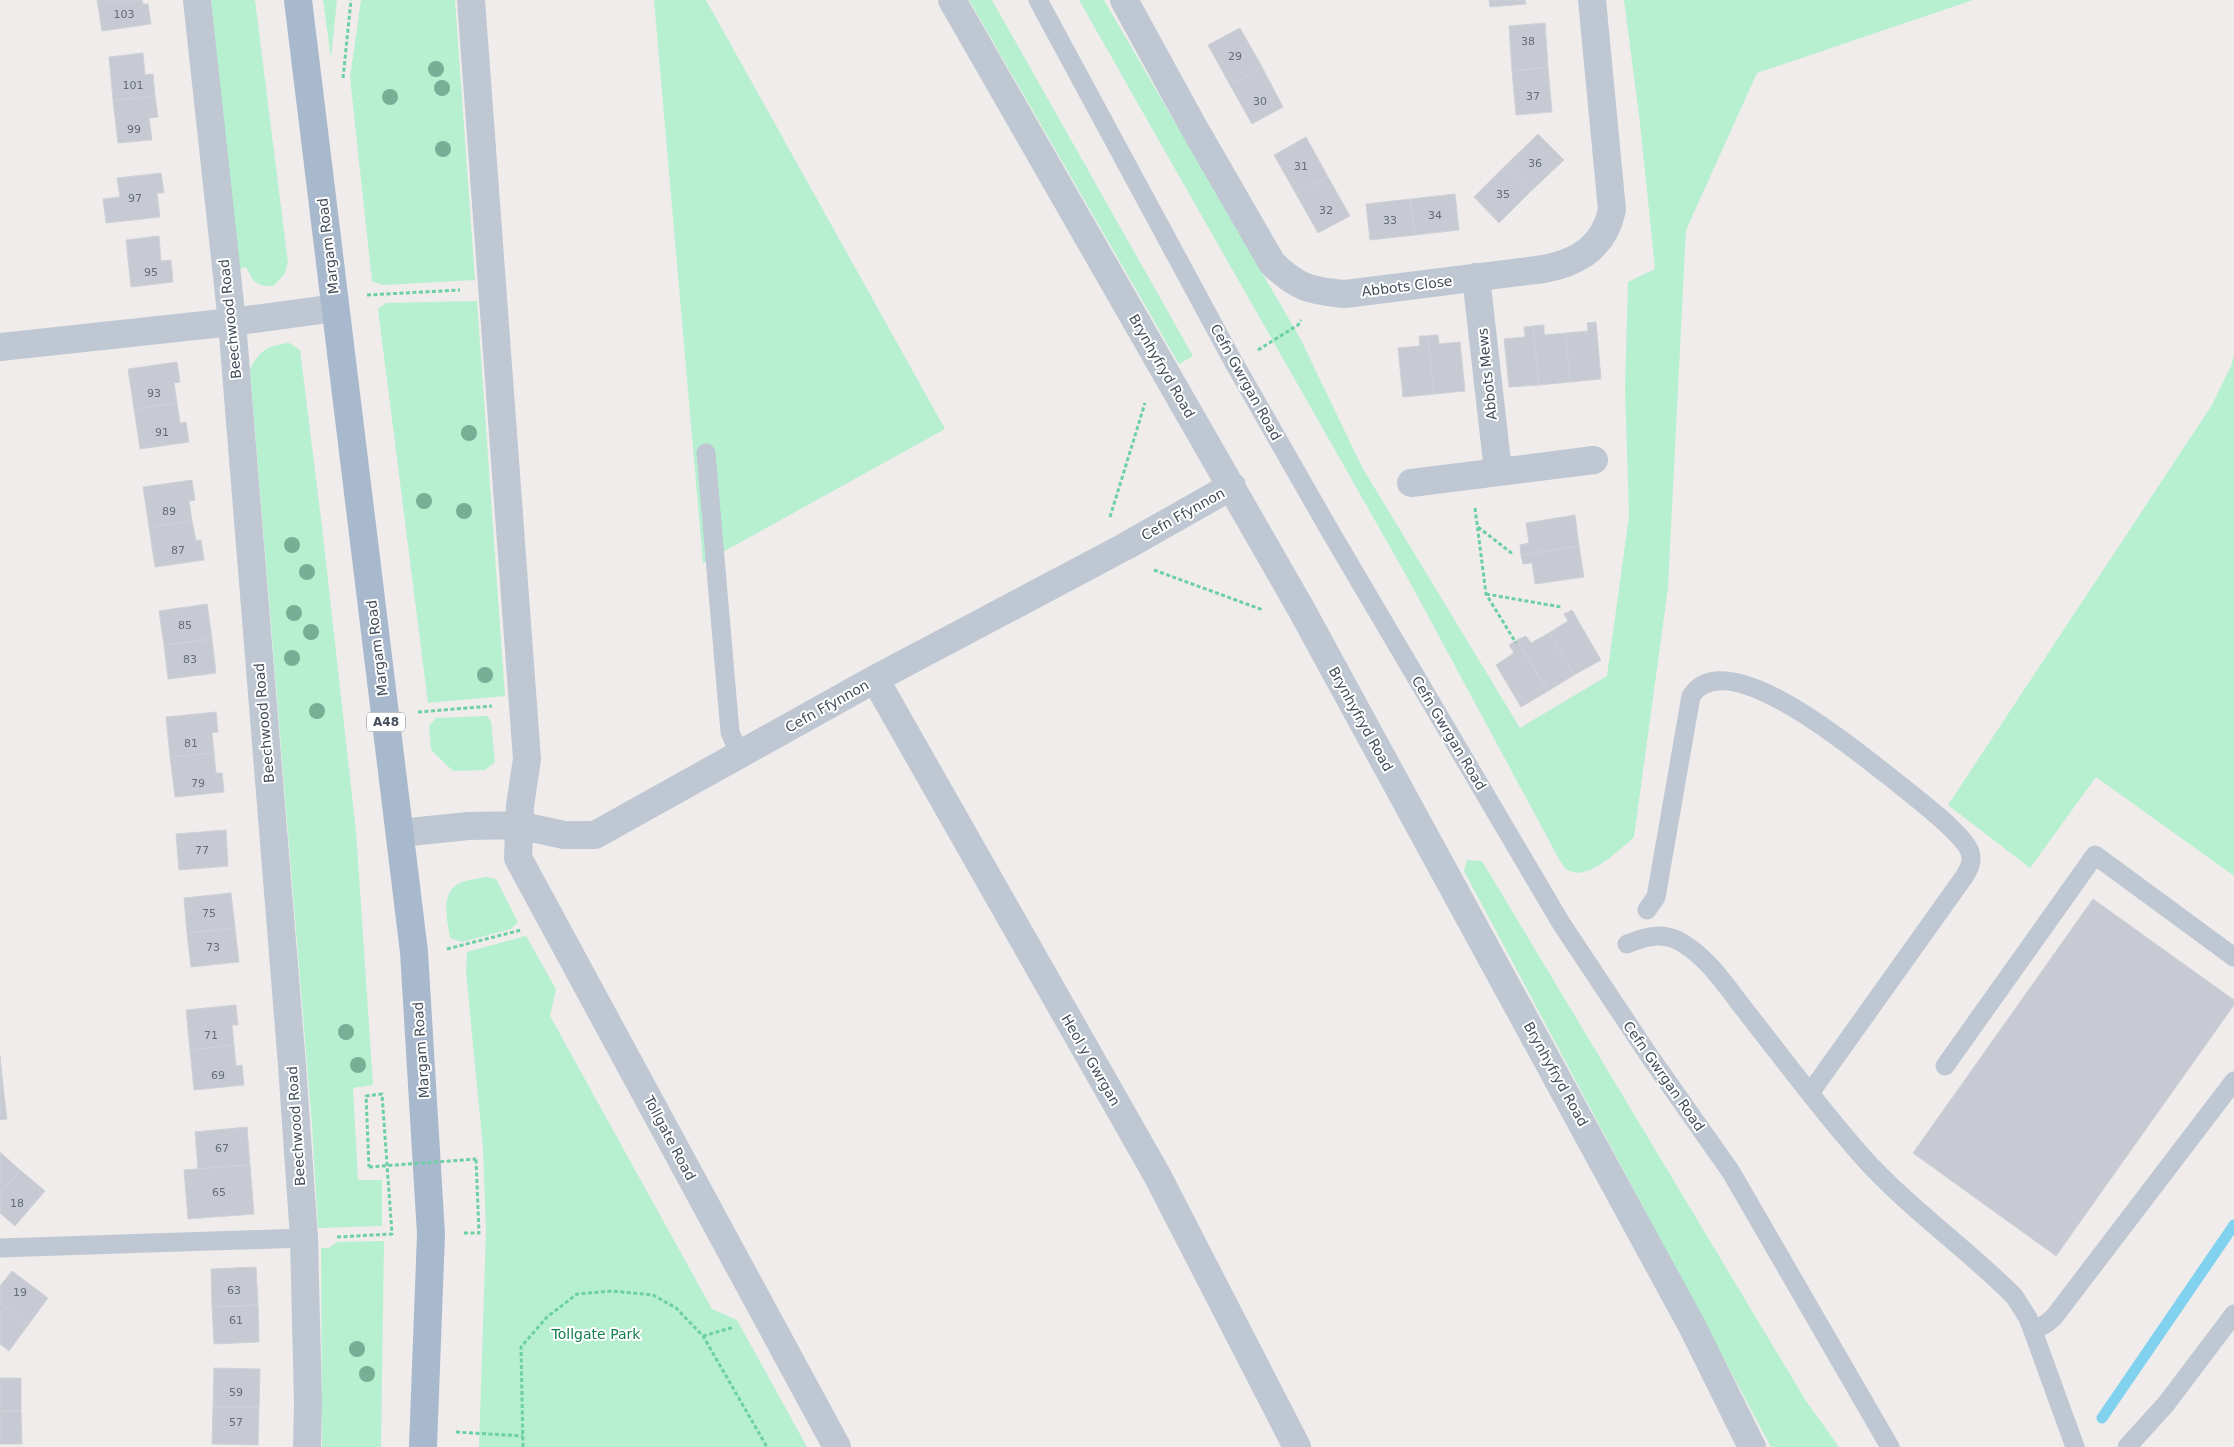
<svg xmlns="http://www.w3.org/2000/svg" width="2234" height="1447" font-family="'DejaVu Sans',sans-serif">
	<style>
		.green { fill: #b6f0d0 }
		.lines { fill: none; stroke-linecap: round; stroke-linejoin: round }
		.stream { stroke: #81d2ef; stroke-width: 11 }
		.building { fill: #c7cad2; stroke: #cfd1d8 }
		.path { stroke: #6dcfa4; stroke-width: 3; stroke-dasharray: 4 2.5; stroke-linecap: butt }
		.service { stroke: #bec7d2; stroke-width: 19 }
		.minor { stroke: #bec7d2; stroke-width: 28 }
		.primary { stroke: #a9b9cd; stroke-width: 28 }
		.path-bridge { stroke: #6dcfa4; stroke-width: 3; stroke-dasharray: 4 2.5; stroke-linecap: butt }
		.tree { fill: #75af95 }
		.labels { text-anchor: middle; stroke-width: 4; stroke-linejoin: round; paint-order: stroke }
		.number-label { font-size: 11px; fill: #646d78 }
		.shield { fill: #fff; stroke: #7b838c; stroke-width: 1 }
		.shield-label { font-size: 12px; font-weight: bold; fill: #434e5a }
		.street-label { font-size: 14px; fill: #434e5a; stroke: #fff }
		.park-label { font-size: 14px; fill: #127d4e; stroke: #fff }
	</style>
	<rect width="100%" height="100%" fill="#efeceb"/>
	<path class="green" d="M211 0H255L288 263 284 275 273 286C257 287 253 282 246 267L238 269Z
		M323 0H337L331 58Z
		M361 0H455L475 280 383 285 372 281 350 78Z
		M654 0H706L945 429 703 563Z
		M969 0H992L1193 356 1179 364Z
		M1079 0H1104L1301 340 1362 467 1520 728 1607 676 1629 516 1625 389 1628 282 1655 269 1640 123 1624 0H1973L1757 73 1686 230 1668 588 1634 837C1620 849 1586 884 1566 869 1564 867 1561 862 1559 859L1406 575Z
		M477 301 505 696 428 703 378 309 386 303Z
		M289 343 300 350 322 527 356 831 373 1085 353 1088 358 1180H382V1226L318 1228 312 1125 250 369C260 350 267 346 289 343Z
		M2234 355V876L2096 777 2030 868 1948 805 2212 405 2231 366Z
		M487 716 491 722 495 762 485 770 453 771 431 750 429 726 436 718Z
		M1467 860 1482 861 1806 1401 1839 1447H1771L1464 871Z
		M486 877 496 879 518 922 511 929 462 942 450 938C448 921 440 898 456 885 463 880 478 879 486 877Z
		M526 936 556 989 550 1016 712 1309 737 1320 807 1447H479L486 1231 483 1148 466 972 467 952Z
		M384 1241 381 1447H322L321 1248H329L337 1242Z"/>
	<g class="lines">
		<path class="stream" d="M2102 1418 2234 1225"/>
	</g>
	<path class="building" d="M97 0H142L143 4H148L151 24 102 31Z
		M1489 0H1525L1526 4 1490 7Z
		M1545 23 1548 67 1512 71 1509 26Z
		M1240 28 1262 67 1230 85 1208 45Z
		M143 53 145 75 153 74 155 96 113 100 109 57Z
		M1262 67 1283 107 1252 124 1230 85Z
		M1548 67 1552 112 1516 115 1512 71Z
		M155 96 158 117 149 118 152 140 118 143 113 100Z
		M1538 134 1564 160 1531 191 1506 165Z
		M1306 137 1328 177 1296 194 1274 155Z
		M1506 165 1531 191 1499 223 1474 197Z
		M161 173 164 193H157L160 217 106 223 103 199 120 197 117 178Z
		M1328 177 1350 216 1318 233 1296 194Z
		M1455 194 1459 230 1415 235 1410 199Z
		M1410 199 1415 235 1370 240 1366 204Z
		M159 236 161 261 171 260 173 282 131 287 126 240Z
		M1596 322 1601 379 1570 382 1566 333 1588 331 1587 323Z
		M1544 325V335L1566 333 1570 382 1539 385 1533 326Z
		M1533 326 1539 385 1509 387 1504 339 1525 337 1524 327Z
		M1432 335H1438L1439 344 1460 342 1465 391 1434 394 1428 336Z
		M1419 336H1428L1434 394 1403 397 1398 348 1420 346Z
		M177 362 180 382 174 383 177 403 134 409 128 369Z
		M177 403 180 423 186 422 189 442 140 449 134 409Z
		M192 480 195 500 189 501 192 521 149 527 143 487Z
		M1575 515 1579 546 1521 555 1520 545 1529 543 1526 523Z
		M192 521 196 541 201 540 204 560 155 567 149 527Z
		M1579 546 1584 577 1535 584 1532 563 1523 564 1521 555Z
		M207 604 212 639 164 645 159 611Z
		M1572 610 1601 660 1574 675 1549 633 1568 621 1564 614Z
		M1549 633 1574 675 1548 691 1517 640 1526 636 1531 643Z
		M212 639 216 673 168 679 164 645Z
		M1517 640 1548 691 1521 707 1496 665 1514 653 1509 645Z
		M216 712 218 732 212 733 214 753 170 757 166 717Z
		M214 753 216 773H222L224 792 175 797 170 757Z
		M226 830 228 866 179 870 176 834Z
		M231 893 235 928 187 933 184 898Z
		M2093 899 2234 1000V1005L2056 1256 1913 1153Z
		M235 928 239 962 191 967 187 933Z
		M236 1005 238 1025H232L234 1045 190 1050 186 1010Z
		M234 1045 236 1066 242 1065 244 1085 194 1090 190 1050Z
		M0 1056 3 1086 0 1087Z
		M3 1086 7 1119 0 1120V1087Z
		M247 1127 250 1165 198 1169 195 1132Z
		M0 1152 20 1170 0 1194Z
		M250 1165 254 1214 188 1219 184 1170Z
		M20 1170 45 1191 15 1226 0 1213V1194Z
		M256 1267 258 1305 212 1307 211 1269Z
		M12 1271 48 1298 28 1325 0 1303V1286Z
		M0 1303 28 1325 9 1351 0 1344Z
		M258 1305 259 1342 214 1344 212 1307Z
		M214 1368 260 1369 259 1407H213Z
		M0 1378H21V1411H0Z
		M213 1407H259L258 1445 212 1444Z
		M0 1411H21L22 1444H0Z"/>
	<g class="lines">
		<path class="path" d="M343 78 351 0
			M367 295 460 290
			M1258 350 1298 325 1301 320
			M1475 508 1486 594 1516 643
			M1110 517 1145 403
			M1478 527 1514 555
			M1154 570 1263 610
			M1486 594 1561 607
			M418 712 492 706
			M447 949 521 930
			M464 1233H479L476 1159
			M337 1237 392 1234 382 1094 366 1096 369 1167
			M703 1336 734 1327
			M456 1432 523 1436
			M523 1447 521 1347 547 1317 577 1294 612 1291 653 1295 676 1308 703 1336 767 1447"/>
		<path class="service" d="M1038 0 1234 363 1330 531 1561 923 1648 1054 1731 1172 1890 1447
			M706 453 730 732 739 754
			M1647 910 1656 897 1691 696C1727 641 1857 752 1890 777 1908 792 1963 832 1970 852 1973 862 1969 869 1964 877L1810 1093
			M1627 944C1647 936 1665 931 1684 944 1710 960 1729 990 1748 1014 1785 1061 1821 1110 1861 1155 1907 1207 1965 1247 2014 1296L2028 1318 2033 1331
			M1945 1066 2095 855 2234 957
			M0 1248 304 1238
			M2075 1447 2033 1331 2047 1323 2054 1317 2234 1081
			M2127 1447 2166 1404 2234 1314"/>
		<path class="minor" d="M197 0 232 322 292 1065 304 1238 308 1403 307 1447
			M471 0 527 759 520 806 518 858 837 1447
			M952 0 1300 607 1692 1326 1752 1447
			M1124 0 1193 126 1272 263C1297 288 1311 291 1345 294L1544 269C1580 262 1604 246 1612 210L1592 0
			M1476 277 1498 471
			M0 347 232 322 335 308
			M1411 483 1594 460
			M875 679 1157 1175 1297 1447
			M400 833 468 826 518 825 564 835H595L875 679 1126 546 1232 486"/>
		<path class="primary" d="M298 0 414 952 431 1234 423 1447"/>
		<path class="path-bridge" d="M369 1167 476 1159"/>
	</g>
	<g class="tree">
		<circle cx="436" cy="69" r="8"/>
		<circle cx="442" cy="88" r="8"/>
		<circle cx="390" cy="97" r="8"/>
		<circle cx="443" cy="149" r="8"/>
		<circle cx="469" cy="433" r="8"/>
		<circle cx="424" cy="501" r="8"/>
		<circle cx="464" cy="511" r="8"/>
		<circle cx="292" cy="545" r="8"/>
		<circle cx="307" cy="572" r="8"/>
		<circle cx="294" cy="613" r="8"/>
		<circle cx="311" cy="632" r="8"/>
		<circle cx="292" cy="658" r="8"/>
		<circle cx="485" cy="675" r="8"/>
		<circle cx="317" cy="711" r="8"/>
		<circle cx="346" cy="1032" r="8"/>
		<circle cx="358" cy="1065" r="8"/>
		<circle cx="357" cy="1349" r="8"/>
		<circle cx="367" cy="1374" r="8"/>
	</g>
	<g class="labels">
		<g class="number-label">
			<text x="124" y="18">103</text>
			<text x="1528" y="45">38</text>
			<text x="1235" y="60">29</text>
			<text x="133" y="89">101</text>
			<text x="1533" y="100">37</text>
			<text x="1260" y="105">30</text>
			<text x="134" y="133">99</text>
			<text x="1535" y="167">36</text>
			<text x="1301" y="170">31</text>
			<text x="1503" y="198">35</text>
			<text x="135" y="202">97</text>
			<text x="1326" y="214">32</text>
			<text x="1435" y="219">34</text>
			<text x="1390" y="224">33</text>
			<text x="151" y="276">95</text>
			<text x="154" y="397">93</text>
			<text x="162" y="436">91</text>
			<text x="169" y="515">89</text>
			<text x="178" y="554">87</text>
			<text x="185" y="629">85</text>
			<text x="190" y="663">83</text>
			<text x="191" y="747">81</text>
			<text x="198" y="787">79</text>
			<text x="202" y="854">77</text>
			<text x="209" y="917">75</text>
			<text x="213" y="951">73</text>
			<text x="211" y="1039">71</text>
			<text x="218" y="1079">69</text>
			<text x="222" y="1152">67</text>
			<text x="219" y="1196">65</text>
			<text x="17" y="1207">18</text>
			<text x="234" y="1294">63</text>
			<text x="20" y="1296">19</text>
			<text x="236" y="1324">61</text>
			<text x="236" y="1396">59</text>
			<text x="236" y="1426">57</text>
		</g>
		<rect class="shield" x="367" y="712.5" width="38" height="19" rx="4"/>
		<g class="shield-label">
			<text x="386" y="726">A48</text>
		</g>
		<g class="street-label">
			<text transform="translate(328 246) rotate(-97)" y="5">Margam Road</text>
			<text transform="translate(1407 286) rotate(-7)" y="5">Abbots Close</text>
			<text transform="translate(230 319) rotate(-96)" y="5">Beechwood Road</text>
			<text transform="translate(1162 366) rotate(60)" y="5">Brynhyfryd Road</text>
			<text transform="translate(1487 374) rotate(-96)" y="5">Abbots Mews</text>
			<text transform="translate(1246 382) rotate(61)" y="5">Cefn Gwrgan Road</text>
			<text transform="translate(1183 514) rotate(-29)" y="5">Cefn Ffynnon</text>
			<text transform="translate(377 648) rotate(-97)" y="5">Margam Road</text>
			<text transform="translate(827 706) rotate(-29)" y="5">Cefn Ffynnon</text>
			<text transform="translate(1361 719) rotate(61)" y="5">Brynhyfryd Road</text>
			<text transform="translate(264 723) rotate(-95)" y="5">Beechwood Road</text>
			<text transform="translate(1449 733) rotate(59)" y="5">Cefn Gwrgan Road</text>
			<text transform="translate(421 1050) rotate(-94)" y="5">Margam Road</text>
			<text transform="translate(1091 1060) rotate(60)" y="5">Heol y Gwrgan</text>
			<text transform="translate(1556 1074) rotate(61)" y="5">Brynhyfryd Road</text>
			<text transform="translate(1664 1076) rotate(55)" y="5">Cefn Gwrgan Road</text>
			<text transform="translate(296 1126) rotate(-94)" y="5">Beechwood Road</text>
			<text transform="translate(670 1138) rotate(62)" y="5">Tollgate Road</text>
		</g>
		<g class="park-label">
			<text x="596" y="1339">Tollgate Park</text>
		</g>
	</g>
</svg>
